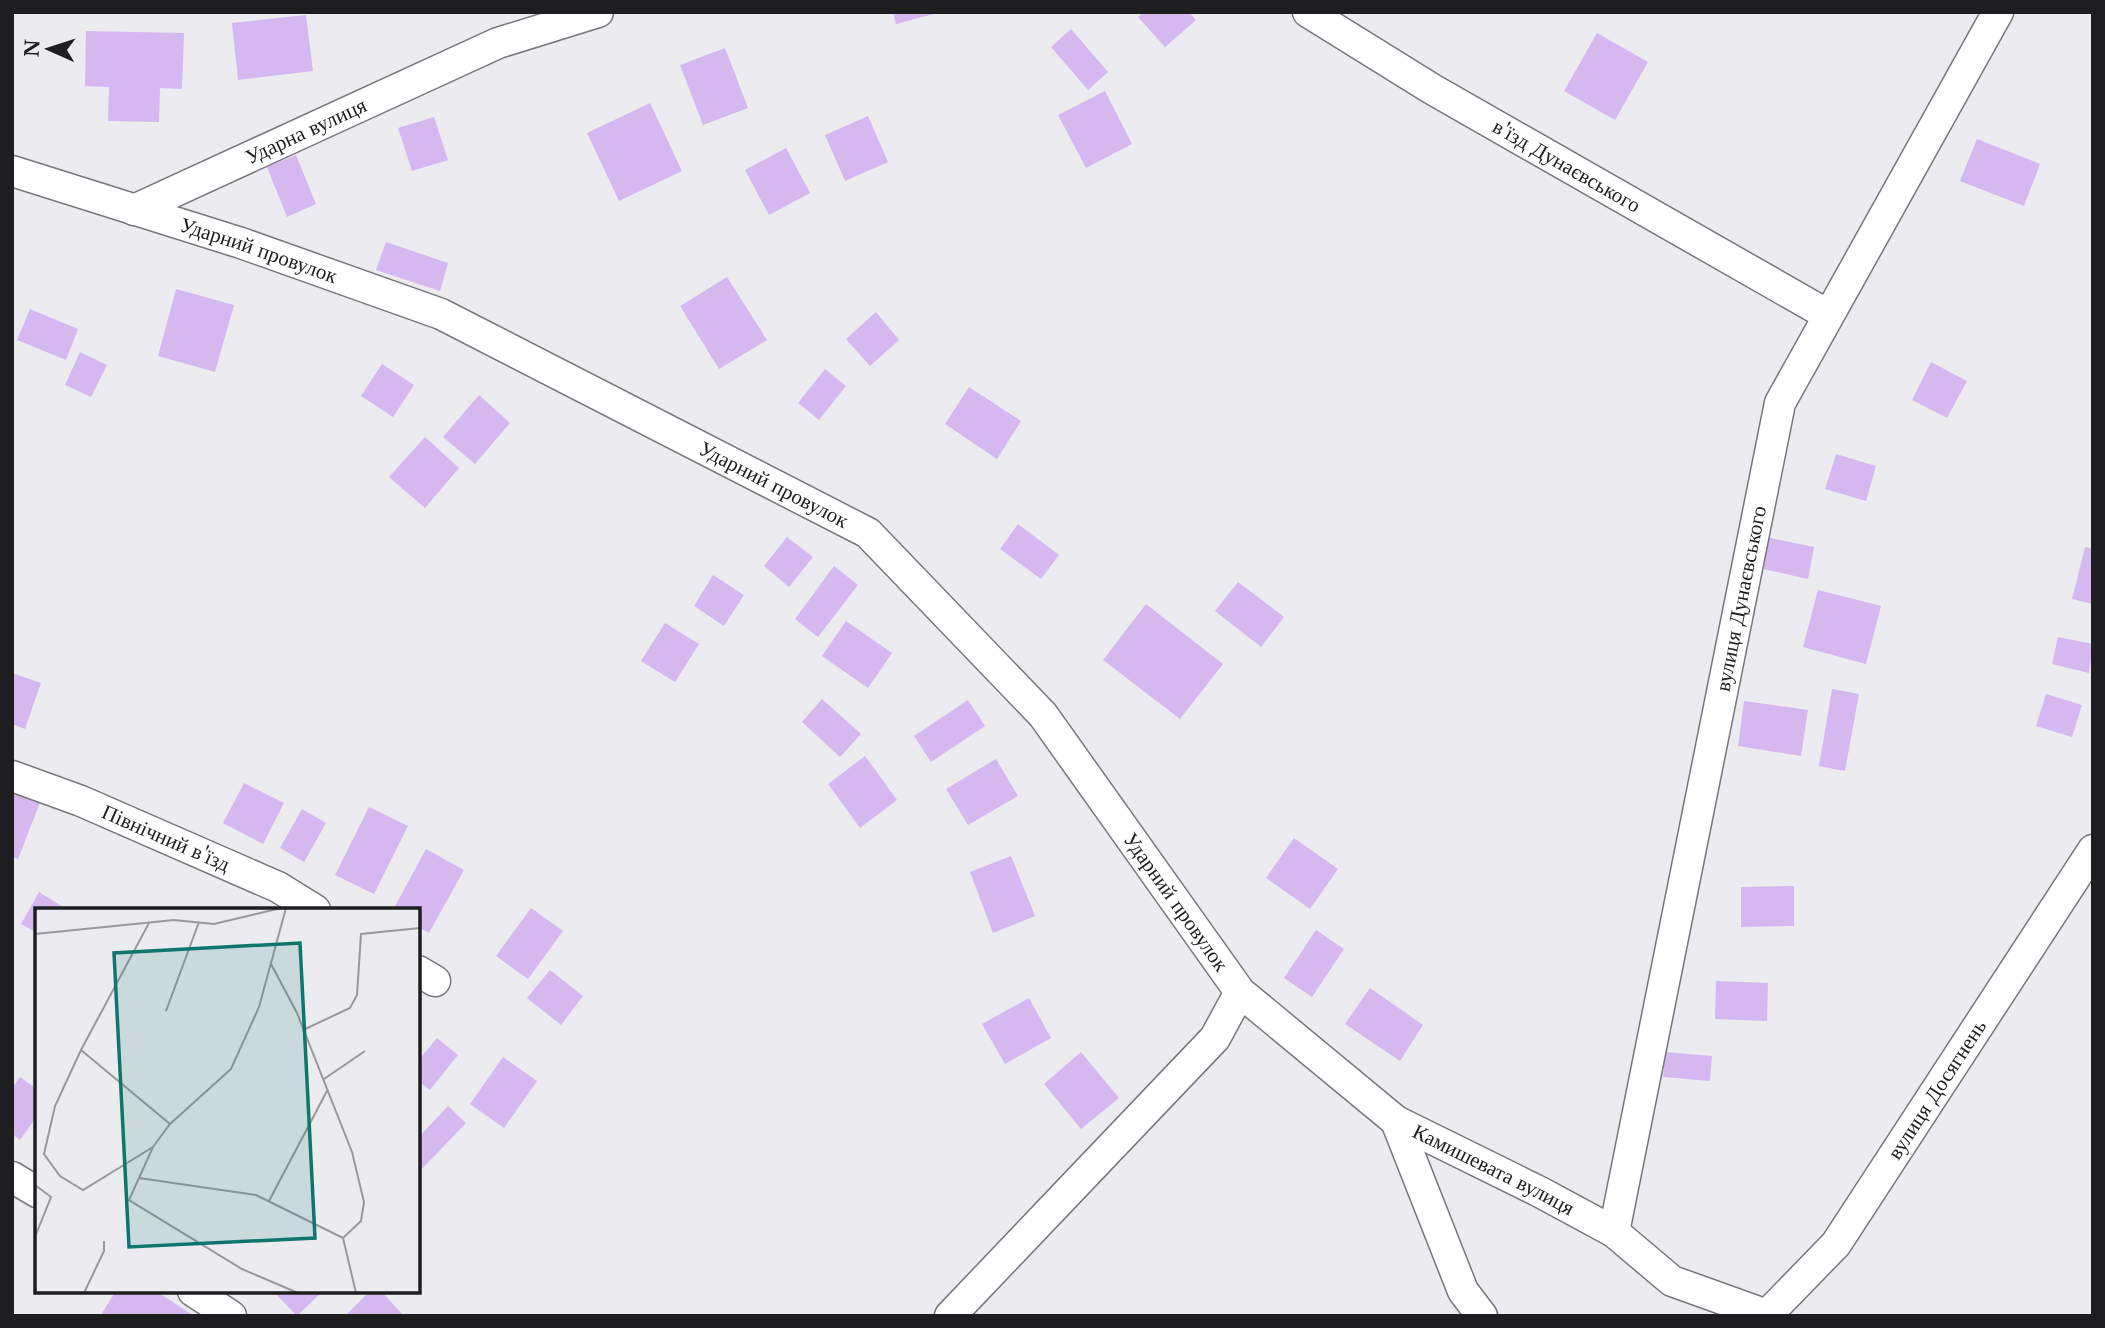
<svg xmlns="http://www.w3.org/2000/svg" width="2105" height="1328" font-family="'Libre Baskerville',serif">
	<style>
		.building { fill: #d5b8f0 }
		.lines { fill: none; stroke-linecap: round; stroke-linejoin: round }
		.street-casing { stroke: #77777b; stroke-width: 33 }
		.street { stroke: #fff; stroke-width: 30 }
		.labels { text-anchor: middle; stroke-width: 7; stroke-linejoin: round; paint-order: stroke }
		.street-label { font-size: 21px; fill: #1e1e20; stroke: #ebebf0 }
		.inset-road { fill: none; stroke: #99999d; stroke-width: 2 }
		.view { fill: #0f766e; fill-opacity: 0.15; stroke: #0f766e; stroke-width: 3.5 }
		.inset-edge { fill: none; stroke: #1e1e20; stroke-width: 3.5 }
	</style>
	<rect width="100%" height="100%" fill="#ebebf0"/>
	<path class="building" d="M893 12H938V13L896 24Z
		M1144 12H1189L1196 20 1165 47 1138 17Z
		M306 15 313 71 238 80 232 23Z
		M1071 29 1108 72 1088 90 1051 47Z
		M86 31 184 33 182 89 160 88 159 122 108 121 109 87 85 86Z
		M1597 33 1648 62 1615 120 1564 91Z
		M725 48 748 108 703 125 680 65Z
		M1105 91 1132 144 1086 168 1058 115Z
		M650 103 682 171 619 201 587 133Z
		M868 116 888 162 845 181 825 135Z
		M434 117 448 160 412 171 398 128Z
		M1977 139 2040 164 2024 206 1960 181Z
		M786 148 810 193 769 215 745 170Z
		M296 155 316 204 287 217 267 167Z
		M386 242 448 263 440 291 376 270Z
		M727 277 767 340 719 369 680 306Z
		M176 289 234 305 215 372 158 356Z
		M30 309 78 329 66 360 17 340Z
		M876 312 899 340 870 366 846 339Z
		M80 352 107 365 91 397 65 385Z
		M1931 362 1967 381 1947 418 1912 400Z
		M382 364 414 385 393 417 361 396Z
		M825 369 846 386 819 420 798 403Z
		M969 387 1021 421 997 459 945 424Z
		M479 395 510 423 475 464 443 437Z
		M425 437 459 468 425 508 389 477Z
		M1836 454 1876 466 1866 501 1825 489Z
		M1018 524 1059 555 1041 579 1000 549Z
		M787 537 813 557 789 587 764 566Z
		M1766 537 1814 547 1808 579 1759 568Z
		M2085 547 2093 549V604L2072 599Z
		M834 566 858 585 818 637 795 619Z
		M713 575 744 595 724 626 694 606Z
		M1238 582 1284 617 1261 647 1215 611Z
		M1818 590 1881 606 1866 664 1803 647Z
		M1146 604 1223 664 1180 719 1103 660Z
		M846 621 892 653 868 688 822 656Z
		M665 623 699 644 675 682 641 661Z
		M2058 637 2093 644 2089 673 2052 664Z
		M12 673 41 683 25 729 12 724Z
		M1832 689 1859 694 1845 771 1819 766Z
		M2046 694 2082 705 2072 737 2036 726Z
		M822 699 861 734 840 757 802 722Z
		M968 700 985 726 931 762 914 736Z
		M1744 701 1808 710 1801 756 1738 746Z
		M865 756 897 800 860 828 828 784Z
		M996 759 1018 796 968 825 946 789Z
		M244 783 284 803 263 844 223 823Z
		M12 788 41 800 18 859 12 857Z
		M369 807 408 826 374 894 335 875Z
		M302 809 326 823 304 862 280 848Z
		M1294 838 1338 869 1310 909 1266 878Z
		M426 849 464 870 429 933 418 927V910H393Z
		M1011 856 1035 916 993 933 970 872Z
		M1794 886V926L1741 927V887Z
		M39 892 68 910H37V933L21 924Z
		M531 908 563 931 528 979 496 956Z
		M1316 930 1344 949 1312 997 1284 978Z
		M550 970 583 996 561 1025 527 998Z
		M1716 981 1768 983 1767 1021 1715 1019Z
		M1370 988 1423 1025 1400 1061 1345 1024Z
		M1029 998 1051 1038 1005 1064 982 1024Z
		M437 1038 458 1055 430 1090 418 1081V1061Z
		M1081 1052 1119 1098 1081 1129 1044 1084Z
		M1665 1052 1712 1056 1710 1081 1663 1077Z
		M503 1057 537 1081 504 1128 470 1104Z
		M20 1077 37 1089V1116L20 1140 12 1134V1088Z
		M448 1106 466 1123 418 1173V1138Z
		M116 1291H156L191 1314 190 1316H100Z
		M273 1291H323L297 1316Z
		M370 1291H381L404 1316H345Z"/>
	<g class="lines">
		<defs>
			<g id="street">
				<path id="s1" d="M1308 12 1432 89 1828 315"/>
				<path id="s2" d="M12 171 241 243 441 314 868 533 1043 715 1240 992 1396 1121 1540 1192 1614 1232 1672 1281 1767 1315 1836 1244 2093 850"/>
				<path id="s3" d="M134 210 498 43 598 12"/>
				<path id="s4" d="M12 776 81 801 278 887 315 910"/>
				<path d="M418 971 435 981"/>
				<path d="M1396 1121 1463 1291 1482 1316"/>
				<path d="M12 1177 37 1192"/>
				<path id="s5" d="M1614 1232 1780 403 1998 12"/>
				<path d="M193 1291 231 1316"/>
				<path d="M950 1316 1215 1038 1240 992"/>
			</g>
		</defs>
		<use href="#street" class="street-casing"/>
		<use href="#street" class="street"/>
	</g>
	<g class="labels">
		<g class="street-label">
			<text dy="7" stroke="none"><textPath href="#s3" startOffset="189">Ударна вулиця</textPath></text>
			<text dy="7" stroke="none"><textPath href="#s1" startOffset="301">в'їзд Дунаєвського</textPath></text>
			<text dy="7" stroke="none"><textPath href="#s2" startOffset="259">Ударний провулок</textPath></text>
			<text dy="7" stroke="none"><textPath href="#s2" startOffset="826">Ударний провулок</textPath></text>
			<text dy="7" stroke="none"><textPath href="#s5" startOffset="646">вулиця Дунаєвського</textPath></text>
			<text dy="7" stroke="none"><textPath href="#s4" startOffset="166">Північний в'їзд</textPath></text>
			<text dy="7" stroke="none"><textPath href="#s2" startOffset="1414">Ударний провулок</textPath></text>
			<text dy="7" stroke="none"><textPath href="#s2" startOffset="2432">вулиця Досягнень</textPath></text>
			<text dy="7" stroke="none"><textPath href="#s2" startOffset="1836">Камишевата вулиця</textPath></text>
		</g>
	</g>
	<g transform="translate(35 908)">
		<rect width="385" height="385" fill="#ebebf0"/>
		<path class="inset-road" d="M251 0 224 99 196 161 135 216 118 239 94 292 207 361 263 385M114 15 46 142 20 198 9 246 25 268 48 282 118 239M0 26 139 12 179 16 246 0M236 56 262 105 317 244 329 294 326 313 308 330 321 385M131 103 164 14M268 122 315 100 322 87 326 26 385 20M46 142 135 216M289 171 330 143M104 270 221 287 308 330M0 277 16 289 0 329M234 293 293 181M49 385 69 343V333"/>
		<path class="view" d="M265 35 280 330 94 339 79 45Z"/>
		<rect width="385" height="385" class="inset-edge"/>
	</g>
	<rect width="2105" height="1328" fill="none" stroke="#1e1e20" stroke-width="28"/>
	<g transform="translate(49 49) rotate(273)" stroke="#ebebf0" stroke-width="5" paint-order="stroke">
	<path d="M0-5L12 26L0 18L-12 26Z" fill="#1e1e20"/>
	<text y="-10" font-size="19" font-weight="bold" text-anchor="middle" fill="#1e1e20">N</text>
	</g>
</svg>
